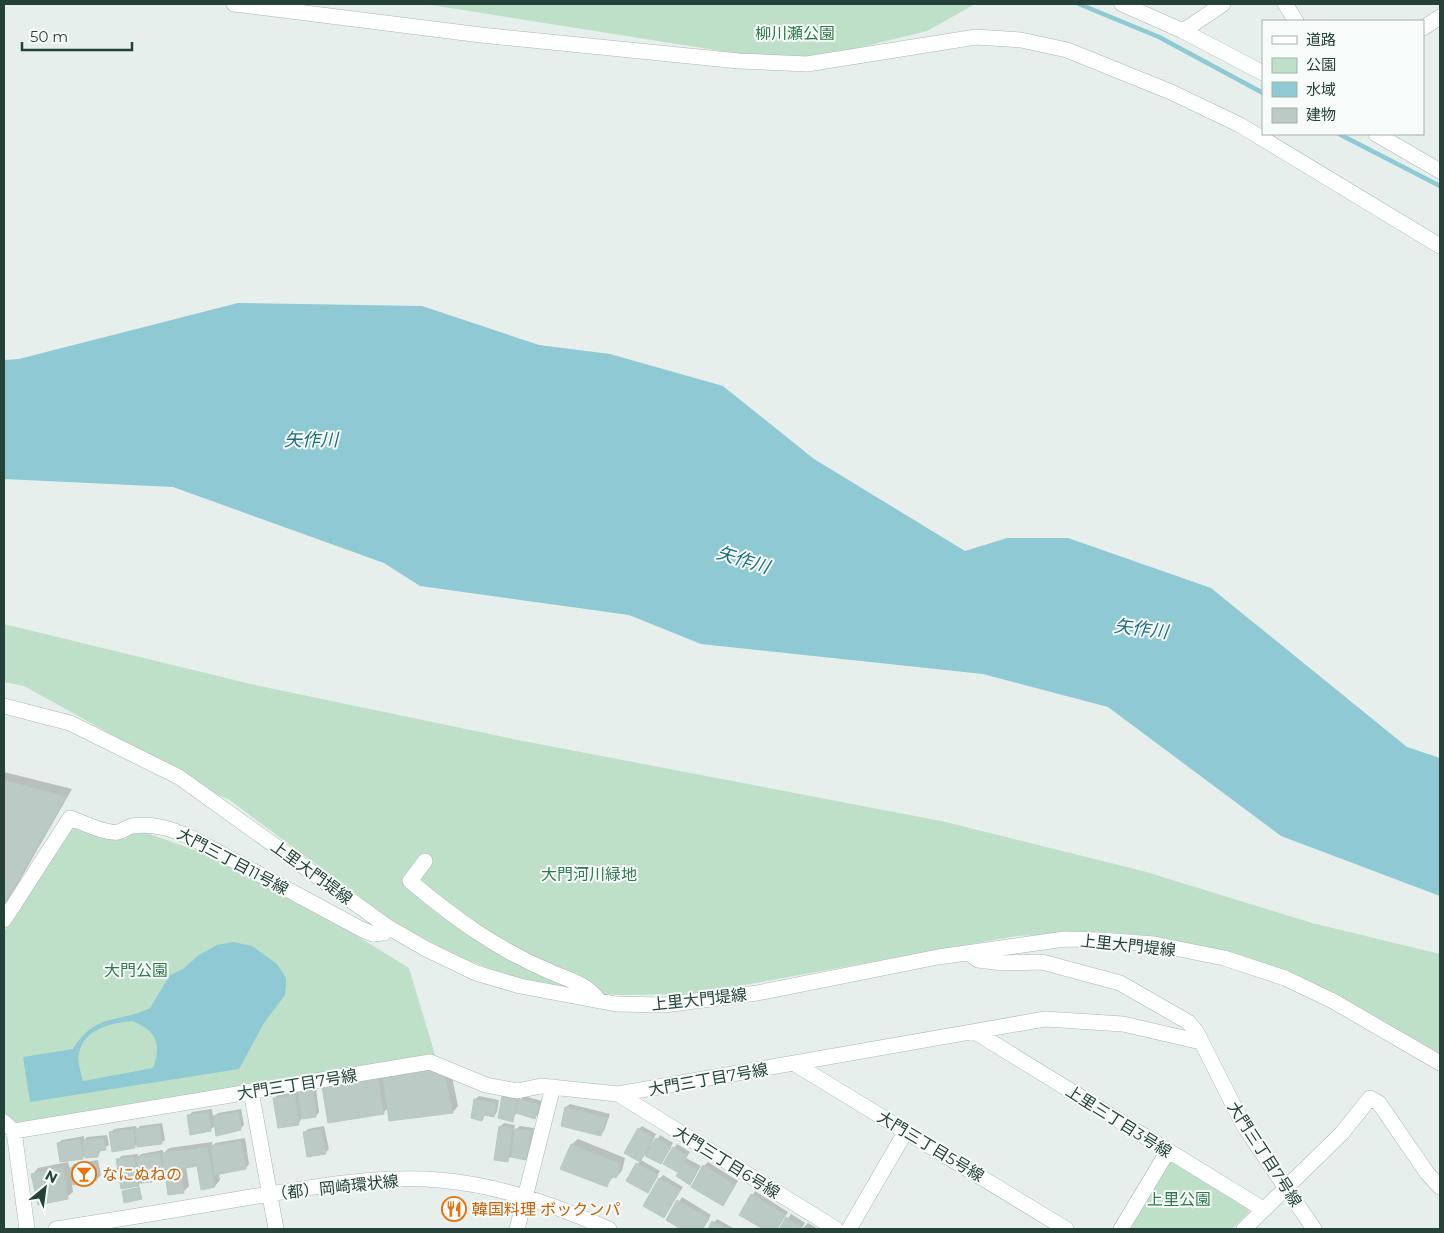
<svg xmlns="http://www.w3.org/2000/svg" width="1444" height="1233" font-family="Montserrat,'Noto Sans JP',sans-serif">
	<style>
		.green { fill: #bfe0c8 }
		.water { fill: #8ec9d4; fill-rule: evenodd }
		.shadow { fill: #0003 }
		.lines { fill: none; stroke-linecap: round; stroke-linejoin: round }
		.stream { stroke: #8ec9d4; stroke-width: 4.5 }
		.building { fill: #bbcac4; stroke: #b8c9c2 }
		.minor-casing { stroke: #a8b8b2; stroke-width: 16 }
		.minor { stroke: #fff; stroke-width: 15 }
		.labels { text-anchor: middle; stroke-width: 4; stroke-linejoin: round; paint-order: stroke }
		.park-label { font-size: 16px; fill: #2d7a4b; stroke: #f7fbf9 }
		.street-label { font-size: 16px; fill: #24423a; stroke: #f7fbf9 }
		.food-label { font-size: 16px; fill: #c56008; stroke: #f7fbf9; text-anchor: start }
		.water-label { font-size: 18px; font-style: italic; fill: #1c6f80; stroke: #f7fbf9 }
	</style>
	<rect width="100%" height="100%" fill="#e6efeb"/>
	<path class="green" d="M425 4H975L927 31 797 63Z
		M4 624 255 685 518 740 941 821 1143 871 1312 923 1440 954V1055L1336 995 1148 936 1107 932 1016 936 694 994 617 995 578 991 517 979 464 959 398 925 228 799 206 790 181 773 24 686 4 682Z
		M75 825 108 837 125 839 133 832 141 831 217 858 300 901 409 968 436 1058 14 1124 4 1115V932Z
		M1172 1161 1248 1207 1249 1212 1232 1229H1125L1166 1163Z"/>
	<path class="water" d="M238 303 422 306 539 345 610 354 723 386 814 459 965 551 1007 538H1068L1211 588 1407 747 1440 758V896L1281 836 1108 707 983 674 701 644 629 615 420 586 384 563 173 487 4 479V360L19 359Z
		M233 942 252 946 277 964 286 978V986L285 995 264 1023 239 1069 30 1102 23 1057 73 1049C96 1012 117 1024 150 1008L170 975 183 969 199 955 217 945ZM132 1021C156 1030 162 1043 153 1068L83 1081C81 1073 77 1061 79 1053 84 1029 111 1023 132 1021Z"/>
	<path class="shadow" d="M4 772 72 789 4 908Z
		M434 1064 451 1072 458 1106 453 1112 388 1108 383 1113 329 1121 383 1073 384 1078 390 1073Z
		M316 1088 319 1112 316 1116 302 1118 298 1124 274 1098 278 1095 299 1092V1094L303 1090Z
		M506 1093 520 1096 519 1102 524 1096 542 1101 539 1114 535 1117 517 1112 512 1120 503 1097Z
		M479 1096 499 1100 497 1112 494 1116 486 1114 482 1119 473 1117 475 1099Z
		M570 1104 610 1114 604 1131 600 1135 566 1107Z
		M212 1109 213 1117 218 1113 241 1109 244 1125 240 1129 216 1125 210 1130 189 1116 192 1112Z
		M162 1123 165 1140 161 1143H138L135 1146 111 1133 114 1129 136 1126 137 1129 140 1126Z
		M504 1123 515 1125 514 1131 520 1126 534 1128 529 1155 526 1159 512 1156 507 1160 500 1127Z
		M324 1126 329 1149 325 1153 304 1133 308 1129Z
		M642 1126 656 1134 651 1145 653 1146 660 1135 673 1143 661 1163 645 1154 641 1160 660 1171 647 1192 627 1181 640 1161 639 1129Z
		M107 1135 109 1145 101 1150 98 1156 86 1154 82 1158 58 1143 62 1140 84 1136V1140L87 1137Z
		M245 1138 249 1164 246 1168 219 1173 220 1180 215 1186 198 1164 186 1166 189 1186 183 1192 165 1166 161 1169 154 1171 155 1177 151 1180 139 1184 118 1160 121 1156 138 1154V1157L141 1154 163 1150V1154L169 1148 212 1142 213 1146 215 1143Z
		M578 1139 625 1158 622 1171 616 1177 614 1176 607 1185 572 1144Z
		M677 1144 690 1152 686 1158 701 1166 693 1179 665 1163Z
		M98 1160 101 1175 97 1179 72 1184 73 1192 67 1197 33 1174 38 1168 68 1162 70 1169 74 1164Z
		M708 1162 738 1181 726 1200 704 1166Z
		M663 1175 683 1187 664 1217 660 1178Z
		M140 1187 141 1198 123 1191 125 1190Z
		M755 1191 788 1212 777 1229H766L741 1214Z
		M682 1197 711 1215 703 1229H684L667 1220Z
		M459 1201 463 1212 462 1213 448 1205Z
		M791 1214 805 1223 801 1229H781Z
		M717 1219 735 1229H709Z
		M808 1223 818 1229H802Z"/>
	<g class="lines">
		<path class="stream" d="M1079 4 1159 37 1263 93
			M1339 134 1440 186"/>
	</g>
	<path class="building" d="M4 780 66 797 4 904Z
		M428 1069 445 1077 453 1113 389 1121 383 1078Z
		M378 1078 384 1114 328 1123 322 1087Z
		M313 1091 316 1117 302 1119 298 1093Z
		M295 1095 299 1125 278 1128 273 1098Z
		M502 1096 517 1100 513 1122 498 1118Z
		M474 1099 496 1103 494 1117 484 1115 482 1121 471 1118Z
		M519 1099 539 1105 535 1119 516 1113Z
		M565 1107 607 1118 601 1136 561 1126Z
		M209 1112 211 1131 190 1135 187 1115Z
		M238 1112 241 1130 216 1136 213 1116Z
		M159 1126 162 1144 137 1147 135 1129Z
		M499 1126 512 1128 508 1162 494 1160Z
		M638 1128 654 1138 640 1162 624 1153Z
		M133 1129 135 1148 112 1152 109 1132Z
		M321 1129 326 1154 307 1157 303 1132Z
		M515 1129 531 1131 526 1160 511 1157Z
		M104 1138 106 1150 98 1151V1157L85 1158 82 1140Z
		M656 1138 671 1147 661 1164 645 1156Z
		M80 1139 83 1159 60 1162 57 1143Z
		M241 1141 246 1169 215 1175 211 1146Z
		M571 1144 620 1164 616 1178 611 1176 607 1187 560 1169Z
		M207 1147 215 1187 201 1190 197 1166 180 1169 184 1193 168 1195 162 1153Z
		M673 1147 687 1156 677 1172 663 1164Z
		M160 1153 162 1171 150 1173 152 1182 141 1183 136 1157Z
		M134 1157 139 1186 121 1189 116 1159Z
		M684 1162 698 1170 690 1185 676 1176Z
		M95 1163 97 1180 73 1185 70 1168Z
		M636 1163 658 1175 648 1193 626 1181Z
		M703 1165 735 1185 723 1206 691 1187Z
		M63 1167 68 1199 38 1205 31 1174Z
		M659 1178 680 1190 664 1218 643 1206Z
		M139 1188 142 1199 124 1203 122 1191Z
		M751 1194 785 1215 777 1229H763L739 1215Z
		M677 1200 709 1219 702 1229H681L666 1220Z
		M458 1201 462 1214 448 1217 447 1204Z
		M786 1217 802 1227 800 1229H779Z
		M712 1221 726 1229H708Z"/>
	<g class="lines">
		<defs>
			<path id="minor" d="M234 4 481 35 739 61 807 64 976 37 1021 40 1067 50 1171 92 1240 125 1440 246
				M1122 4 1183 31 1263 73
				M1285 4 1296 21
				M1423 28 1440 17
				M1183 31 1223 4
				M1376 134 1440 171
				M4 706 70 723 179 777 388 927 426 949 476 973 520 986 616 1004 664 1005 757 993 938 957 1065 939 1101 940 1154 944 1224 958 1285 978 1333 1001 1440 1063
				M425 861 410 881C454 918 498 950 551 972 569 980 588 984 599 1001
				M4 920 70 818C83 822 104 834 118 832 123 831 127 827 132 826 154 823 172 829 192 838L361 929 373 934 384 933 388 927
				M971 955 978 960 1003 963 1042 962 1120 983 1188 1022 1196 1031 1244 1126 1314 1229
				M975 1032 1263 1209
				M795 1064 1066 1229
				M251 1091 276 1229
				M618 1094 836 1229
				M4 1122 14 1131 430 1062 486 1085 517 1091 541 1086 618 1094 1045 1019 1123 1024 1201 1042
				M14 1131 27 1229
				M56 1229C121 1219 186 1208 251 1197 313 1187 376 1175 439 1180 499 1185 555 1205 609 1229
				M517 1229 553 1087
				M849 1229 906 1131
				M1121 1229 1168 1151
				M1244 1229 1342 1133 1370 1098 1379 1103 1427 1173 1440 1187"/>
		</defs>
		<use href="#minor" class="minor-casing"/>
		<use href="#minor" class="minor"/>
	</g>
	<defs>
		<symbol id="bar-ring" viewBox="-11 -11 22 22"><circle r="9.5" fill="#f7fbf9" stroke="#e8710a" stroke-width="1.5"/><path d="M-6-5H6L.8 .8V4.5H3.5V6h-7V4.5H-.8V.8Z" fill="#e8710a"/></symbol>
		<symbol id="restaurant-ring" viewBox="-11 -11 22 22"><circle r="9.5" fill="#f7fbf9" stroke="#e8710a" stroke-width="1.5"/><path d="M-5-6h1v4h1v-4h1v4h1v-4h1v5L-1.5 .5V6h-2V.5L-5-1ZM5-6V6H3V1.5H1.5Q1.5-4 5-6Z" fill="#e8710a"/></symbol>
	</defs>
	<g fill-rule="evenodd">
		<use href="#bar-ring" x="70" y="1160" width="28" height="28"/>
		<use href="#restaurant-ring" x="440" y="1195" width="28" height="28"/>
	</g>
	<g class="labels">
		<g class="park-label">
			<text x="795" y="39">柳川瀬公園</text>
			<text x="589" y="880">大門河川緑地</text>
			<text x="136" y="976">大門公園</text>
			<text x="1179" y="1205">上里公園</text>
		</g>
		<g class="street-label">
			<text transform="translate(233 861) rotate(28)" y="6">大門三丁目11号線</text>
			<text transform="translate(312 872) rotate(36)" y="6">上里大門堤線</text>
			<text transform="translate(1128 945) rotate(6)" y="6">上里大門堤線</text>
			<text transform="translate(699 999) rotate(-6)" y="6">上里大門堤線</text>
			<text transform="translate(708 1079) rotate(-10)" y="6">大門三丁目7号線</text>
			<text transform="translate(297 1084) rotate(-9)" y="6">大門三丁目7号線</text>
			<text transform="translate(1119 1121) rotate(32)" y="6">上里三丁目3号線</text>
			<text transform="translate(931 1146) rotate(31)" y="6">大門三丁目5号線</text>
			<text transform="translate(1265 1154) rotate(57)" y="6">大門三丁目7号線</text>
			<text transform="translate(727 1162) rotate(32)" y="6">大門三丁目6号線</text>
			<text transform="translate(335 1187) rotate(-6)" y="6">（都）岡崎環状線</text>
		</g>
		<g class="food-label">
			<text x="102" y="1180">なにぬねの</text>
			<text x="472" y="1215">韓国料理 ボックンパ</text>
		</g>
		<g class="water-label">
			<text x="311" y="446">矢作川</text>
			<text transform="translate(743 560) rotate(17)" y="6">矢作川</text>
			<text transform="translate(1141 629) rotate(7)" y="6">矢作川</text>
		</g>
	</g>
	<rect width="1444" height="1233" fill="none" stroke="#24423a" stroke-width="10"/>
	<rect x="1262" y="20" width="162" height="115" fill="#f7fbf9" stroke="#a3b1ad"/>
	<rect x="1272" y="36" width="25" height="8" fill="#ffffff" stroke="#a3b1ad"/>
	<text x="1306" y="45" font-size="15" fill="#24423a">道路</text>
	<rect x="1272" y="58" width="25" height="15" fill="#bfe0c8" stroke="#a3b1ad"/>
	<text x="1306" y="70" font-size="15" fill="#24423a">公園</text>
	<rect x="1272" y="82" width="25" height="15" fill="#8ec9d4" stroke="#a3b1ad"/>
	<text x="1306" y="95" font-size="15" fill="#24423a">水域</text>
	<rect x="1272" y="108" width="25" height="15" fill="#bbcac4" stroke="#a3b1ad"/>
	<text x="1306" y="120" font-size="15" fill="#24423a">建物</text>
	<g transform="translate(45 1188) rotate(29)" stroke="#f7fbf9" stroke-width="4" paint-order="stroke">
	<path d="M0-4L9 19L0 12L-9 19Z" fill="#24423a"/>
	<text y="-8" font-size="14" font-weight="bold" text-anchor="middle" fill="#24423a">N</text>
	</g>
	<path d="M22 42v8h110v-8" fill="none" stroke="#24423a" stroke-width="2.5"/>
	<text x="30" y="42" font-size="15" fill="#24423a" stroke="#f7fbf9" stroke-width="4" paint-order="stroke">50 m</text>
</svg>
